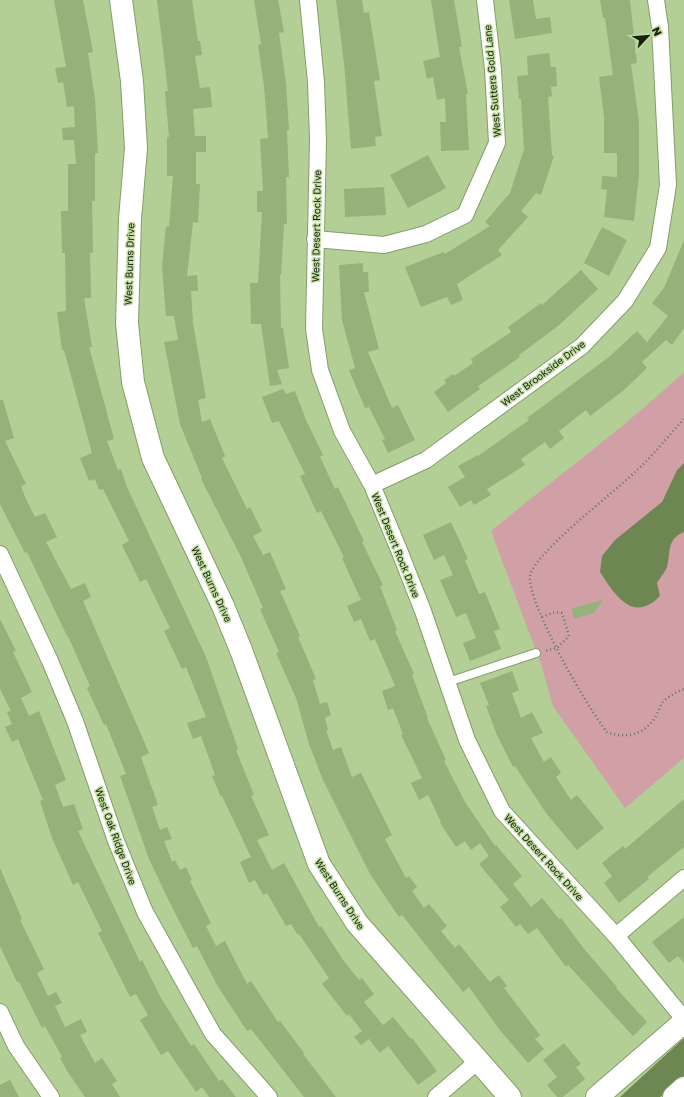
<svg xmlns="http://www.w3.org/2000/svg" width="684" height="1097" font-family="'Golos Text',sans-serif">
	<style>
		.green { fill: #d1a0a7 }
		.water { fill: #6d8652 }
		.building { fill: #96b179 }
		.lines { fill: none; stroke-linecap: round; stroke-linejoin: round }
		.lane-casing { stroke: #839e67; stroke-width: 10 }
		.street-casing { stroke: #839e67; stroke-width: 18 }
		.secondary-casing { stroke: #839e67; stroke-width: 24 }
		.path { stroke: #657851; stroke-width: 2.5; stroke-dasharray: 1 3; stroke-linecap: butt }
		.lane { stroke: #fff; stroke-width: 8 }
		.street { stroke: #fff; stroke-width: 16 }
		.secondary { stroke: #fff; stroke-width: 22 }
		.labels { text-anchor: middle; stroke-width: 3; stroke-linejoin: round; paint-order: stroke }
		.street-label { font-size: 10px; fill: #18220c; stroke: #c0dca2 }
	</style>
	<rect width="100%" height="100%" fill="#b3cf96"/>
	<path class="green" d="M684 372V758L625 808 553 706 541 664 491 531C555 478 623 429 684 372Z"/>
	<path class="water" d="M684 463V532C666 539 671 553 667 567 665 572 660 578 657 583L660 596C633 624 615 595 600 572L602 556 615 540 662 502 677 470Z
		M684 1038V1077L660 1097H620Z"/>
	<path class="building" d="M54 0H83L93 52 88 53 95 99 98 153H95V201H92L93 253H90L91 298H84L92 347H89L114 439 107 441 118 470 121 469 127 487 206 657 238 749 236 750 254 795 251 796 269 835 257 840 272 870 284 863 319 927 321 926 343 960 359 980 362 978 374 994 364 1002 383 1025 393 1017 411 1039 412 1038 437 1071 418 1085 388 1046 380 1053 369 1039 361 1045 354 1037 362 1031 349 1014 347 1016 322 984 329 978 299 934 298 935 291 924 286 926 267 893 263 895 255 880 249 883 240 862 251 857 222 796 221 797 212 776 215 775 201 736 193 739 187 723 206 717 186 667 182 669 164 631 170 628 146 579 140 582 122 545 129 541 103 489 99 490 95 479 89 481 80 458 92 453 64 350H62L57 312 66 311 65 253H62L61 211H68V164H76L74 140H63L62 128 75 127 74 106 67 107 63 82 58 83 55 68 66 67Z
		M157 0H192L198 41H200L202 55 195 56 200 88 210 87 212 107 193 109 195 136H206V152H196V184H200L198 223 193 222 187 276 197 275 198 291H191L193 323 206 398 198 400 202 422 210 419 225 456 222 458 247 509 250 507 262 531 253 536 263 555 270 552 286 589 280 591 300 636 298 637 316 679 313 680 320 704 327 702 331 715 325 718 328 730H326L333 750 341 747 352 777 361 773 392 835 385 839 406 878 409 876 417 887 412 891 424 908 429 904 447 926 441 931 455 948 459 944 490 982 499 975 507 986 504 988 540 1035 535 1039 544 1049 528 1063 499 1029 469 987 463 992 402 915 399 917 370 874 323 780 309 744 296 698 276 653 279 652 260 609 263 608 240 555 201 479 202 478 180 424 164 342 178 340 174 316H166L162 267 166 226 169 227 173 176H167V137H169L165 91H168Z
		M254 0H278L284 32 279 33 286 83 289 130 287 131 289 177H286L287 224H284L281 275H280L281 328H283L289 368 277 370 282 384 270 386 261 324H251L250 283H258L262 212H257V191H263L260 139 268 138 264 86 258 45 261 44Z
		M336 0H362L364 13 369 12 380 80 374 81 382 136 375 137 376 146 351 149 344 63Z
		M431 0H454L462 47H459L468 94H466L469 150 441 151 440 122H446L445 98 437 100 433 77 427 79 423 61 440 57Z
		M509 0H533L536 19 550 17 552 33 515 39Z
		M600 0H630L637 63 631 64 639 122V175L634 221 604 217 607 190 601 189 602 176 617 177V153H604V117L599 77 613 75 605 18H603Z
		M549 53 551 67H556L557 86 551 87 552 96 548 97 552 155 554 156 541 195 536 193 521 211 528 217 498 250 502 255 457 284 463 300 451 305 447 297 421 307 405 267 444 252 445 254 490 226 485 222 510 193 524 149 521 99H519L517 76 528 75 527 56Z
		M428 155 446 188 408 208 390 175Z
		M384 187 386 215 345 217 344 189Z
		M602 227 627 240 609 276 584 263Z
		M684 240V328L672 345 666 340 642 362 647 368 624 390 590 416 586 410 559 431 564 438 550 449 545 442 521 459 525 465 487 489 491 495 474 505 471 500 460 507 448 487 465 477 458 466 478 455V456L529 420 527 418 609 357 637 331 647 342 668 316 652 303 664 288Z
		M363 263V272H368L369 292H364L379 349 368 352 392 408 398 405 415 440 388 453 382 440 385 439 369 407 365 408 349 370 355 368 342 320 339 265Z
		M581 270 598 289 558 326 519 355 520 357 478 386 480 389 448 412 434 392 446 383 444 380 453 374 454 376 473 363 471 359 511 332 508 327 541 303 542 305Z
		M283 389 286 394 295 391 306 420 323 455 320 457 335 489 338 487 364 541 362 542 383 585 380 586 397 630 395 631 414 674 412 675 428 718H427L446 760 444 761 465 802 495 846 496 845 522 876 513 884 531 907 542 898 559 919 561 918 584 949 617 987 616 988 647 1022 633 1036 568 965 566 967 537 928 528 934 520 924 516 927 500 907 509 900 479 864 489 856 480 843 471 850 465 841 456 847 440 823 441 822 428 795 419 800 411 783 422 778 401 735 403 734 393 708 388 710 382 691 395 686 375 639 370 641 361 619 354 622 347 606 361 600 342 558 344 557 321 511 317 513 300 476 305 474 279 421 272 423 262 397Z
		M0 400H3L14 438 5 441 26 484 21 486 25 497 35 517 45 513 57 537 46 542 71 589 85 583 91 597 83 601 149 753 141 757 158 805 152 807 160 830 167 827 172 839 164 841 172 862 175 860 180 870 186 867 192 880 190 881 211 923 206 926 216 946 225 941 247 984 251 981 278 1022 280 1021 304 1053 303 1054 336 1097H304L251 1029 247 1031 217 985 197 946 193 948 170 903 149 859 133 813 120 776 126 774 106 724 104 725 87 688 90 686 68 636H67L27 552 25 553 0 504Z
		M451 522 468 559 465 560 479 594 485 592 500 629 494 631 501 649 470 661 463 643 476 638 466 613 456 617 440 580 453 575 444 555 434 560 423 535Z
		M603 600 594 613 574 619 572 608Z
		M0 619 16 651 13 652 32 692 21 698 29 716 39 711 66 780 55 785 63 807 74 804 83 829 78 831 140 962 142 960 161 998 191 1046 194 1044 219 1081 222 1079 236 1097H209L202 1087 196 1092 168 1051 161 1055 140 1020 148 1015 136 994 130 997 98 933 102 931 78 882 73 885 52 838 40 801 43 800 22 749 18 739 12 742 5 727 12 724 7 712 11 711 0 689Z
		M512 671 519 690 512 693 521 718 532 712 543 733 531 738 544 762 551 757 561 773 556 777 571 800 577 795 604 828 577 850 546 813 515 766 513 767 497 735 486 706 489 705 480 683Z
		M684 799V847L647 877 649 879 619 903 604 883 612 876 602 863 623 846 625 849Z
		M0 868 22 919 20 920 44 969 37 973 48 996 56 992 62 1003 55 1006 65 1027 81 1019 87 1032 80 1035 95 1063 102 1058 117 1081 112 1084 120 1097H85L67 1071 60 1058 62 1057 45 1026 42 1028 19 982H17L0 946Z
		M684 917V963L678 956 669 963 652 942Z
		M564 1043 581 1064 576 1067 585 1079 563 1097H557L547 1085 557 1077 543 1060Z
		M10 1080 19 1097H0V1085Z"/>
	<g class="lines">
		<defs>
			<path id="lane" d="M448 682 536 653"/>
			<path id="street" d="M308 0 316 82 318 140 314 329 320 370 342 431 372 485 399 550 423 611 467 740 502 811 616 936 684 1019
				M315 239 384 245 426 234 465 215 497 143 493 69 485 0
				M372 485 426 460 582 346 625 301 658 248 668 185 660 27 656 0
				M0 554 50 661 75 721 116 841 145 912 213 1034 269 1097
				M616 936 684 878
				M0 1012 16 1046 51 1097
				M436 1097 478 1061"/>
			<path id="secondary" d="M121 0 132 81 136 148 130 219 127 323 133 382 153 458 223 606 241 650 319 864 357 923 510 1097
				M597 1097 684 1022
				M674 1097 684 1088"/>
		</defs>
		<use href="#lane" class="lane-casing"/>
		<use href="#street" class="street-casing"/>
		<use href="#secondary" class="secondary-casing"/>
		<path class="path" d="M684 419C668 436 653 456 635 472 616 491 533 554 530 576 527 603 588 709 607 732 625 739 643 735 654 719 658 714 659 707 663 702 669 696 676 692 684 689
			M542 617 555 612 562 613 569 636 557 648 544 651"/>
		<use href="#lane" class="lane"/>
		<use href="#street" class="street"/>
		<use href="#secondary" class="secondary"/>
	</g>
	<g class="labels">
		<g class="street-label">
			<text transform="translate(492 81) rotate(-95)" y="4">West Sutters Gold Lane</text>
			<text transform="translate(316 226) rotate(-89)" y="4">West Desert Rock Drive</text>
			<text transform="translate(129 264) rotate(-88)" y="4">West Burns Drive</text>
			<text transform="translate(543 373) rotate(-37)" y="4">West Brookside Drive</text>
			<text transform="translate(396 545) rotate(68)" y="4">West Desert Rock Drive</text>
			<text transform="translate(212 584) rotate(65)" y="4">West Burns Drive</text>
			<text transform="translate(116 836) rotate(70)" y="4">West Oak Ridge Drive</text>
			<text transform="translate(544 857) rotate(48)" y="4">West Desert Rock Drive</text>
			<text transform="translate(340 894) rotate(57)" y="4">West Burns Drive</text>
		</g>
	</g>
	<g transform="translate(648 36) rotate(64)" stroke="#c0dca2" stroke-width="3" paint-order="stroke">
	<path d="M0-3L7 15L0 10L-7 15Z" fill="#18220c"/>
	<text y="-6" font-size="11" font-weight="bold" text-anchor="middle" fill="#18220c">N</text>
	</g>
</svg>
